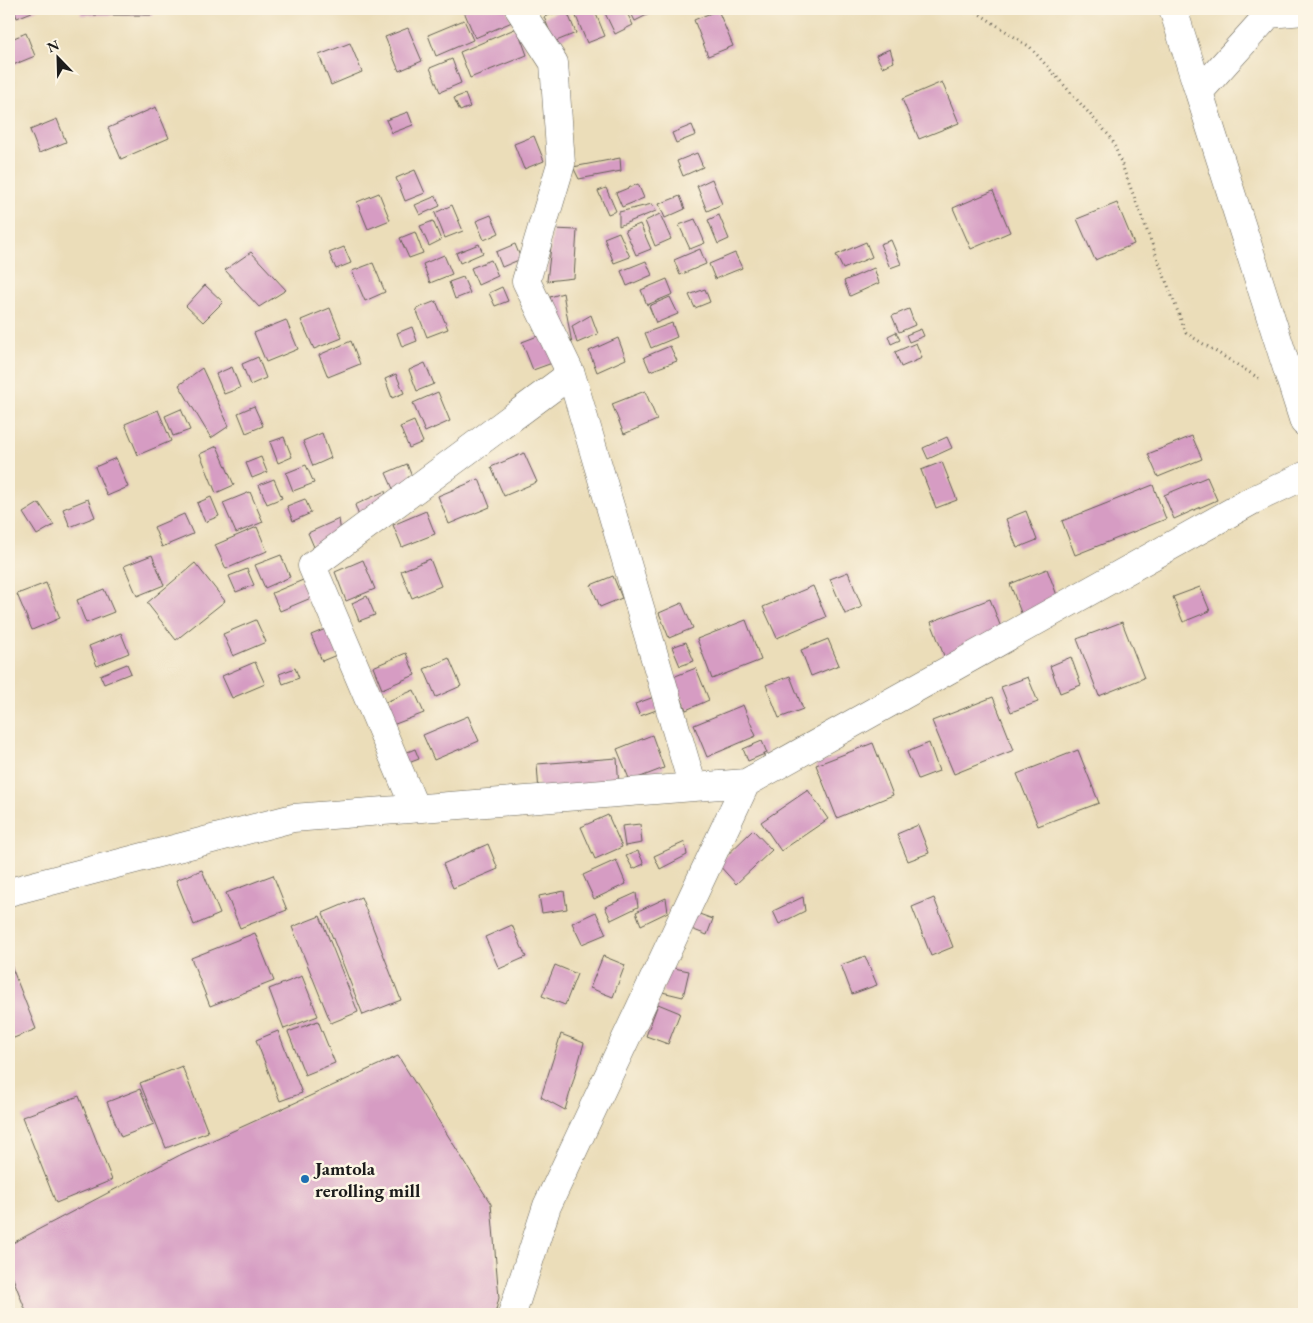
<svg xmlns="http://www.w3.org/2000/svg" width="1313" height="1323" font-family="'EB Garamond',serif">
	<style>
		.building { fill: #d69cc3 }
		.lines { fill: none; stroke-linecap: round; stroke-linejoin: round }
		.minor-casing { stroke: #646053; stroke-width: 29 }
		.path { stroke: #646053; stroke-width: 3; stroke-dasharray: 1 4; stroke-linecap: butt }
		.minor { stroke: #fff; stroke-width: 28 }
		.poi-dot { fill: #1f6fb2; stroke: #fcf5e5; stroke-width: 2 }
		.labels { text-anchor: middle; stroke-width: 5; stroke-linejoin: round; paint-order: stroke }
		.poi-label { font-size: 19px; font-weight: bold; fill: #1c1c1c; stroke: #fcf5e5; text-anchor: start }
	</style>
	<rect width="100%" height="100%" fill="#fcf5e5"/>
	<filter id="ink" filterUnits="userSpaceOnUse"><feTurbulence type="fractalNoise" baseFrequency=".02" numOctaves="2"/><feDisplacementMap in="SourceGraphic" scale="10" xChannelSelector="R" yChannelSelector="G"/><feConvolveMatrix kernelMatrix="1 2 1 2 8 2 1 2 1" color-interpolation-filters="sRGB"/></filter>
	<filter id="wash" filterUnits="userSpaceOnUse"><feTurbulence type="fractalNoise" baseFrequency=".0096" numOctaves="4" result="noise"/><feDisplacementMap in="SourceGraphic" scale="20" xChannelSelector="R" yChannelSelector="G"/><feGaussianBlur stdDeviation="1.12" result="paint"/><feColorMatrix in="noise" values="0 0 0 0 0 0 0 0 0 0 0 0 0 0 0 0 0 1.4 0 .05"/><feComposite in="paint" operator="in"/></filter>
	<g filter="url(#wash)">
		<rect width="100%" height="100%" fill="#ebddb9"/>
		<g id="blocks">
			<path class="building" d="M14 9H39L17 18Z
				M80 9H152L153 15H81Z
				M463 9H506L512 22 475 38Z
				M566 9 576 33 554 42 544 17Z
				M573 9H594L605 36 587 43Z
				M603 9H625L633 25 615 34Z
				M629 9H651L653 12 635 21Z
				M718 10 733 46 708 56 694 20Z
				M464 20 473 40 436 56 428 35Z
				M408 28 422 61 399 71 385 37Z
				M517 28 527 55 470 78 460 52Z
				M26 33 35 56 13 65 9 55V40Z
				M350 43 362 72 331 85 319 55Z
				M890 49 894 62 882 67 876 55Z
				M452 59 461 83 440 92 430 68Z
				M942 82 959 123 919 139 902 99Z
				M465 94 470 107 460 111 454 98Z
				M156 107 169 138 121 159 108 128Z
				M408 112 413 125 392 133 386 120Z
				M57 119 66 142 39 153 30 130Z
				M692 125 696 135 676 143 672 133Z
				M534 136 544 161 524 169 514 144Z
				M697 153 703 167 683 176 677 161Z
				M620 158 621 171 579 179 573 167Z
				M415 170 425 193 405 201 396 178Z
				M712 179 722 204 707 211 697 186Z
				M638 184 644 198 622 207 616 193Z
				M606 188 616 211 608 214 598 191Z
				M993 191 1010 232 971 249 953 208Z
				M379 193 390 220 368 229 357 202Z
				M436 196 440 206 420 215 415 205Z
				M680 196 685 209 665 218 659 204Z
				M1117 203 1134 244 1095 260 1077 219Z
				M652 204 656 211 619 226V212Z
				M452 205 463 231 445 238 435 213Z
				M660 214 671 239 655 246 645 221Z
				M491 215 499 233 484 240 476 221Z
				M719 215 729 239 718 244 708 220Z
				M695 219 705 243 690 249 679 225Z
				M433 221 441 240 429 246 420 226Z
				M640 224 651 249 636 255 625 230Z
				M553 229 577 230 574 278 547 281Z
				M415 232 423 253 409 258 400 238Z
				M619 232 630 257 614 263 604 238Z
				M891 240 901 264 890 268 880 244Z
				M866 242 872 257 843 269 836 255Z
				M479 244 483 253 460 263 456 253Z
				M515 244 521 259 502 267 496 252Z
				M344 247 351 263 336 269 329 253Z
				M700 249 706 264 680 275 674 260Z
				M251 252 286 290 259 307 225 270Z
				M735 253 742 268 715 279 709 264Z
				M444 255 452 274 430 283 423 264Z
				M491 260 498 276 478 285 471 268Z
				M646 261 652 275 627 286 621 271Z
				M373 263 385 292 365 301 352 271Z
				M874 268 879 283 850 296 844 281Z
				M463 277 470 293 455 299 449 282Z
				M667 279 673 294 647 305 641 290Z
				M205 285 223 302 203 322 186 306Z
				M502 287 508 301 495 306 489 293Z
				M705 289 710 302 695 308 689 295Z
				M563 293 574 355 564 351 550 297Z
				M670 297 678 314 656 323 649 306Z
				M436 301 448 329 427 337 416 309Z
				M330 308 342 338 314 349 301 320Z
				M909 309 915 325 899 332 892 316Z
				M591 315 598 334 577 343 572 326Z
				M286 320 298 349 266 362 254 333Z
				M672 323 677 337 651 348 645 333Z
				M412 327 417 341 402 347 397 333Z
				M921 329 924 336 909 342 906 335Z
				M896 332 900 340 891 344 888 336Z
				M543 334 555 362 533 370 522 342Z
				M618 338 626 359 597 372 589 351Z
				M351 341 360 364 328 377 319 355Z
				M916 343 922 358 901 367 895 352Z
				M670 346 677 361 650 371 644 357Z
				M258 357 266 378 250 385 242 364Z
				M425 363 434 384 417 391 409 370Z
				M232 367 240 388 224 394 216 374Z
				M202 368 229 426 211 438 179 385Z
				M396 374 404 393 392 398 385 379Z
				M645 391 657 420 624 434 612 404Z
				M438 392 450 421 425 432 413 403Z
				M254 406 263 426 246 433 238 413Z
				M181 409 190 430 173 436 165 416Z
				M158 410 171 441 138 455 125 424Z
				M414 421 423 442 409 448 400 427Z
				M322 433 331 458 313 466 303 441Z
				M1192 436 1202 459 1158 477 1148 454Z
				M284 437 292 457 278 463 270 442Z
				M947 437 952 448 928 459 923 448Z
				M217 446 234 485 216 493 200 454Z
				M524 453 537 482 504 496 491 467Z
				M261 457 267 472 252 478 246 463Z
				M116 458 128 487 107 496 95 467Z
				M942 462 957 500 936 508 921 470Z
				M407 464 414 482 394 491 386 473Z
				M306 465 314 483 293 491 286 473Z
				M1207 477 1217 500 1174 519 1164 495Z
				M274 479 282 498 267 504 259 485Z
				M479 479 490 507 449 524 438 496Z
				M1153 485 1166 519 1075 555 1062 521Z
				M385 491 387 505 360 519 355 505Z
				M250 492 263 522 236 533 223 503Z
				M211 497 219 516 205 522 197 503Z
				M88 499 95 517 70 527 63 509Z
				M305 499 311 513 293 521 287 506Z
				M39 503 54 525 37 535 23 513Z
				M426 511 435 534 402 547 393 525Z
				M1026 511 1037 540 1017 548 1006 519Z
				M184 514 193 534 162 547 154 527Z
				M339 519 341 533 314 547 308 533Z
				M257 527 267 551 226 569 215 545Z
				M152 555 164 585 137 596 124 566Z
				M281 555 290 577 265 588 255 565Z
				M430 559 441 586 412 598 401 571Z
				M363 560 375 589 346 601 335 572Z
				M195 563 225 601 176 640 147 603Z
				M247 569 254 585 236 592 229 576Z
				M1047 569 1060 603 1023 618 1010 584Z
				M848 572 862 607 845 614 830 579Z
				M613 576 622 598 600 607 591 585Z
				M303 580 311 598 280 611 272 593Z
				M46 583 60 618 32 630 17 594Z
				M813 586 826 617 777 638 763 607Z
				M1200 587 1210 611 1183 622 1173 597Z
				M104 589 114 612 86 623 77 600Z
				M367 596 375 615 359 621 352 603Z
				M990 599 1005 638 946 661 931 622Z
				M682 603 693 628 669 638 659 613Z
				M256 620 266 642 233 656 223 634Z
				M746 620 761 660 712 679 697 639Z
				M1122 622 1144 678 1099 696 1077 639Z
				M328 628 339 654 322 661 311 635Z
				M121 633 129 653 97 666 89 646Z
				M828 639 839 665 811 676 801 650Z
				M686 642 694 661 680 666 672 647Z
				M406 653 415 675 382 689 373 667Z
				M1071 657 1081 685 1060 693 1050 666Z
				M449 658 461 686 436 697 424 669Z
				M255 662 265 684 232 698 222 676Z
				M127 664 131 673 104 684 100 675Z
				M295 668 299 678 283 684 279 674Z
				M696 668 709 700 686 710 673 677Z
				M790 676 803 709 779 718 766 685Z
				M1028 677 1038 702 1011 712 1001 687Z
				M414 690 424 713 390 726 381 704Z
				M654 697 659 709 640 716 635 704Z
				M993 697 1014 750 954 774 932 721Z
				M743 705 756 736 707 757 694 725Z
				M468 716 479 741 434 760 423 735Z
				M652 735 664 768 630 781 617 749Z
				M762 741 767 753 748 761 743 749Z
				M873 743 893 795 837 818 816 765Z
				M929 743 939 771 918 779 907 752Z
				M415 749 419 759 403 765 400 755Z
				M1078 750 1099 803 1038 826 1017 774Z
				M617 758 619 787 539 793 537 764Z
				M808 790 828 819 781 851 761 822Z
				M608 815 622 847 595 859 581 827Z
				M640 824 642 843 625 846 622 826Z
				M918 825 929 853 908 861 897 834Z
				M753 830 772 850 736 884 718 864Z
				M685 842 687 855 660 869 654 856Z
				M488 844 498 869 453 888 443 864Z
				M638 851 644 864 633 869 626 856Z
				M616 860 626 884 594 899 583 875Z
				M202 870 220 914 194 925 176 880Z
				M273 875 287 910 240 928 226 893Z
				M564 891 567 909 542 913 539 896Z
				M636 893 638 907 611 920 605 907Z
				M361 897 401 1000 363 1015 323 913Z
				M803 897 805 911 779 924 773 911Z
				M666 898 668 912 641 925 636 912Z
				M934 898 953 947 931 956 912 907Z
				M691 911 713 919 707 935 686 927Z
				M596 912 606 934 582 944 572 923Z
				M320 916 358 1012 331 1023 292 927Z
				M512 925 526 957 499 969 485 937Z
				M255 933 274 981 210 1006 191 958Z
				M603 956 625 965 613 997 590 988Z
				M865 956 877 985 852 994 841 965Z
				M9 960 36 1029 9 1040Z
				M555 965 577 974 565 1005 542 996Z
				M669 967 689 971 683 997 662 992Z
				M302 976 318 1016 284 1029 269 989Z
				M658 1004 680 1013 668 1044 646 1036Z
				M318 1021 335 1063 305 1075 288 1032Z
				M278 1031 302 1093 280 1101 256 1040Z
				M561 1034 584 1043 565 1110 541 1097Z
				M398 1056 491 1204 499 1298 495 1314H27L9 1268V1245L180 1155Z
				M182 1066 208 1132 166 1148 140 1083Z
				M140 1089 154 1124 121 1137 107 1102Z
				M79 1096 112 1180 56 1203 22 1117Z"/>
		</g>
	</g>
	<g filter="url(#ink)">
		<use href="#blocks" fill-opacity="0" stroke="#646053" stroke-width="1"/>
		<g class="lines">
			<defs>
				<path id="minor" d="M1173 9 1199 92 1269 14 1304 11
					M1199 92 1304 422
					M571 374 693 787
					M415 808 312 566 571 374 526 281 561 164 554 63 519 9
					M9 892 293 818 746 783
					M512 1314 547 1206 746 783 1253 500 1304 476"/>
			</defs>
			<use href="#minor" class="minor-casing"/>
			<path class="path" d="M972 9 1030 47 1112 139 1186 333 1260 379"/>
			<use href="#minor" class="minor"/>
		</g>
	</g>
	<circle class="poi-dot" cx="305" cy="1179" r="5"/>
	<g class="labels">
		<g class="poi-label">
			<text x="315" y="1175">Jamtola<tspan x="315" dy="22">rerolling mill</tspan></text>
		</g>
	</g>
	<rect width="1313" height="1323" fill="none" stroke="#fcf5e5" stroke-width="30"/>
	<g transform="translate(58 58) rotate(337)" stroke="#fcf5e5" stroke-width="4" paint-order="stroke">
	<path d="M0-4L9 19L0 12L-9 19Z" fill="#1c1c1c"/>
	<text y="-8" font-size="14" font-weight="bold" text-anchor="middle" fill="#1c1c1c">N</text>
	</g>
</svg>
